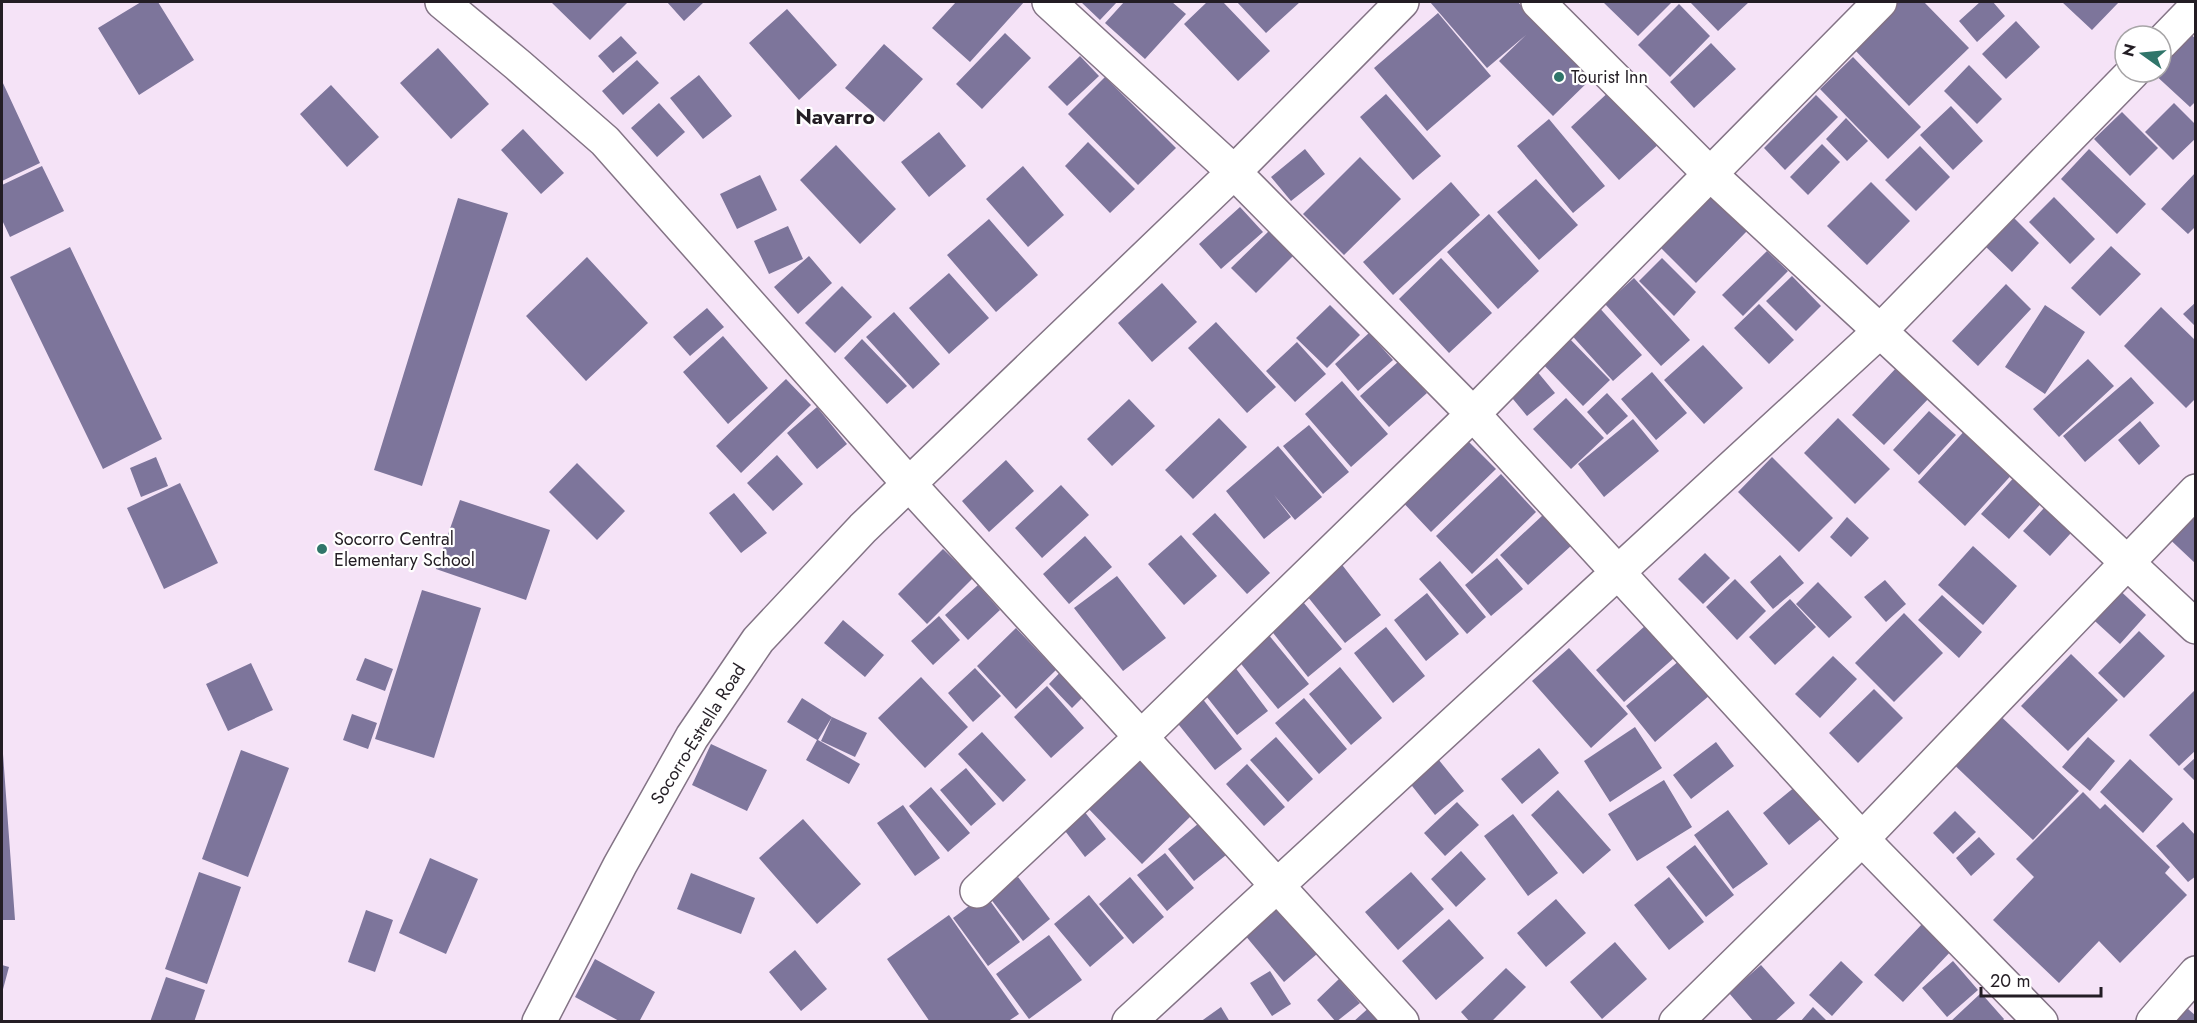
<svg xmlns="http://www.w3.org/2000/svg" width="2197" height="1023" font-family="Jost,sans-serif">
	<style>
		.building { fill: #7d759b }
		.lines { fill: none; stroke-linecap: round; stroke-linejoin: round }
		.minor-casing { stroke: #837385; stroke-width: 36 }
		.minor { stroke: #fff; stroke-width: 33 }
		.poi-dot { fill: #30756a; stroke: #fff; stroke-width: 2 }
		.labels { text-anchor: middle; stroke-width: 4.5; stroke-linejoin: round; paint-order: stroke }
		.poi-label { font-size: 18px; fill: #231d24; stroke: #fff; text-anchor: start }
		.street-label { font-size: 18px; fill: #231d24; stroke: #fff }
		.quarter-label { font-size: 21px; font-weight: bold; fill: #231d24; stroke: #fff }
	</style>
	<rect width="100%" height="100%" fill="#f5e3f7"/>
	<path class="building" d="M141 2H158L194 60 139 95 98 28Z
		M553 2H628L590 40 552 3Z
		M667 2H704L684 21Z
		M956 2H1024L970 62 932 28Z
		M1081 2H1117L1100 20Z
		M1124 2H1172L1186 14 1145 59 1105 23Z
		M1207 2H1223L1270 51 1238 81 1184 24Z
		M1237 2H1300L1266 33Z
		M1430 2H1518L1537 24 1594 76 1553 116 1499 61 1526 35 1487 68Z
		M1603 2H1672L1638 36Z
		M1690 2H1749L1718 31Z
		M1897 2H1924L1969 48 1909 106 1851 46Z
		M1980 2H1993L2005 16 1977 42 1959 21Z
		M2062 2H2119L2092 30Z
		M1679 4 1710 36 1670 77 1638 45Z
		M787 9 837 65 799 100 749 43Z
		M1438 13 1491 76 1427 131 1374 68Z
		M2016 21 2040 47 2006 79 1982 54Z
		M2184 28 2196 39V101L2190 107 2152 72H2161V53Z
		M1005 33 1031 58 982 109 956 84Z
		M621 36 637 53 613 73 598 56Z
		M1711 43 1736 69 1694 108 1670 82Z
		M884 44 923 79 884 122 845 88Z
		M438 48 489 104 451 139 400 83Z
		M1080 56 1099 76 1067 106 1048 87Z
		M1853 57 1921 127 1888 159 1820 89Z
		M637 60 659 83 623 115 602 91Z
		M1969 65 2002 99 1977 124 1944 91Z
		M699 75 732 116 703 139 670 98Z
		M1105 77 1176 148 1138 185 1068 114Z
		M2 81 40 163 2 181Z
		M331 85 379 137 347 167 300 114Z
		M1613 88 1661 142 1619 180 1571 127Z
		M1386 94 1441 156 1413 180 1360 117Z
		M1816 95 1838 117 1785 170 1764 148Z
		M659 103 685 132 657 157 631 128Z
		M2174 103 2196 125V138L2173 160 2145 132Z
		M1951 106 1983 141 1953 170 1920 135Z
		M2122 112 2158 148 2130 176 2094 139Z
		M1846 118 1868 141 1847 161 1826 139Z
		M1549 119 1605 186 1573 213 1517 146Z
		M523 129 564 173 541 194 501 150Z
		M939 132 966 166 929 197 901 162Z
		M1088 142 1135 189 1110 213 1065 166Z
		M1822 144 1840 162 1808 195 1790 177Z
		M836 145 896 209 860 244 800 180Z
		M1920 146 1950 177 1916 211 1885 180Z
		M1305 149 1325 174 1291 201 1271 177Z
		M2089 149 2146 204 2117 234 2061 179Z
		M1360 157 1401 199 1344 255 1303 214Z
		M42 166 64 211 10 237 2 220V185Z
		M1023 166 1064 215 1028 247 986 199Z
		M2196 172V226L2188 234 2161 209Z
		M760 175 777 210 737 229 720 194Z
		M1536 179 1578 225 1539 260 1497 212Z
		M1451 182 1480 215 1393 295 1363 262Z
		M1871 182 1910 221 1867 265 1827 226Z
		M1706 190 1747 231 1696 283 1655 242Z
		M2054 197 2095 239 2070 264 2029 222Z
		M458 198 508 213 422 486 374 470Z
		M1240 207 1263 232 1221 269 1199 244Z
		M1489 214 1539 271 1498 309 1447 252Z
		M2013 217 2039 243 2012 272 1985 246Z
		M989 219 1038 275 996 312 947 255Z
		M788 226 803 259 769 274 754 241Z
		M1271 229 1295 254 1256 293 1231 268Z
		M2111 246 2141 274 2100 316 2071 288Z
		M70 247 162 439 103 469 10 277Z
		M1767 251 1788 271 1743 316 1722 295Z
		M809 256 832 283 798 314 774 287Z
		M587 257 648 323 586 381 526 316Z
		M1441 258 1492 313 1449 353 1399 299Z
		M1662 258 1696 292 1674 316 1639 281Z
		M949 273 989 318 949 354 909 308Z
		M1792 276 1821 306 1796 331 1766 301Z
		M1634 278 1690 340 1661 366 1605 304Z
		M1162 283 1197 322 1152 362 1118 323Z
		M2006 284 2031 309 1978 366 1952 341Z
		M842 286 872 317 835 353 805 323Z
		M2196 302V327L2183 314Z
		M1596 304 1642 355 1613 381 1567 330Z
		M1759 304 1794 340 1769 364 1734 328Z
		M1330 305 1360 335 1327 368 1296 338Z
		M2045 305 2085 332 2045 394 2005 367Z
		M2161 307 2196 341V398L2186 408 2124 346Z
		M707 308 724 327 690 356 673 337Z
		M894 312 940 364 913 389 866 337Z
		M1216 322 1276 387 1247 413 1188 348Z
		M1369 333 1393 360 1358 391 1335 364Z
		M1565 334 1610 380 1583 406 1539 360Z
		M723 336 768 388 728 424 683 372Z
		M862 339 907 386 887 404 844 358Z
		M1297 342 1326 374 1295 402 1266 371Z
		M1703 345 1743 388 1704 424 1664 380Z
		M2088 359 2114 386 2059 437 2033 409Z
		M1399 361 1427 393 1389 427 1360 396Z
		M1531 364 1555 393 1527 416 1503 387Z
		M1898 366 1931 396 1884 445 1852 415Z
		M1652 372 1687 413 1656 440 1621 399Z
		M2131 377 2154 403 2085 462 2063 436Z
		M786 379 811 405 741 473 716 446Z
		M1342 381 1388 434 1351 467 1305 414Z
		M1607 393 1628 416 1607 435 1587 412Z
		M1566 398 1604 438 1571 469 1533 429Z
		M1129 399 1155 426 1112 466 1087 439Z
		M817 407 847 444 817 469 787 433Z
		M1929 411 1956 435 1919 475 1893 450Z
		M1219 418 1247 447 1193 499 1165 470Z
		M1838 418 1890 469 1855 504 1804 453Z
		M1633 419 1659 451 1604 497 1578 464Z
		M2140 421 2160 446 2139 465 2118 440Z
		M1309 425 1349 472 1323 494 1283 446Z
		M1968 427 2016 470 1965 526 1918 482Z
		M1461 434 1496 469 1431 532 1397 496Z
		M1278 446 1322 497 1295 520 1274 495 1291 517 1264 539 1226 491Z
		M777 455 803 484 773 511 747 483Z
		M156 457 168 486 141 497 130 468Z
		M1772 457 1833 518 1799 552 1738 492Z
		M1006 460 1034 491 989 532 962 501Z
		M577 463 625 511 597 540 549 492Z
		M2018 473 2046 498 2009 539 1981 514Z
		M1501 474 1536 512 1472 574 1436 536Z
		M180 483 218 563 164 589 127 508Z
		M1061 485 1089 515 1042 558 1015 528Z
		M734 493 767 533 741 553 709 513Z
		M2054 497 2081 522 2050 556 2023 531Z
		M460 500 550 530 526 600 436 569Z
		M2186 507 2196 516V564L2162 532Z
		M1215 513 1270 573 1247 594 1192 534Z
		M1544 514 1572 545 1528 585 1500 555Z
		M1847 517 1869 538 1851 557 1830 537Z
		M1181 535 1217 576 1184 605 1148 564Z
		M1085 536 1112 567 1069 604 1043 574Z
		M1973 546 2017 586 1983 625 1938 585Z
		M943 549 973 578 927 624 898 594Z
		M1705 553 1730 578 1703 604 1678 579Z
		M1780 555 1804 583 1773 609 1750 582Z
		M1336 557 1381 615 1345 643 1299 586Z
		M1497 558 1523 589 1491 616 1465 585Z
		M1440 561 1486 617 1467 634 1419 579Z
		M1117 576 1166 638 1123 671 1074 608Z
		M1735 579 1766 611 1737 640 1706 607Z
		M1885 580 1906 604 1886 622 1864 597Z
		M1818 582 1852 617 1829 638 1796 604Z
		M2112 583 2146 615 2120 644 2085 612Z
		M978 585 1000 610 968 640 945 615Z
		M422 590 481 608 434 758 375 739Z
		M1427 593 1459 634 1426 661 1394 620Z
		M1942 595 1982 632 1959 658 1918 620Z
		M1299 597 1342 649 1308 677 1266 624Z
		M1790 599 1816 627 1775 665 1749 637Z
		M1904 613 1943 653 1894 702 1855 663Z
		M939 616 960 640 933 665 911 641Z
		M843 620 884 655 865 677 824 643Z
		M1646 625 1675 657 1624 702 1596 670Z
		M1386 627 1425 676 1393 703 1354 653Z
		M1016 628 1056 670 1016 709 977 666Z
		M1263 628 1309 684 1278 709 1233 654Z
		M2139 631 2165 656 2124 698 2098 673Z
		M1569 648 1628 714 1591 748 1532 681Z
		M2071 654 2118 700 2068 751 2021 706Z
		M1833 656 1857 679 1820 718 1795 694Z
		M365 658 393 669 385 691 356 680Z
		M1680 660 1710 695 1655 742 1626 706Z
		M1231 662 1268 711 1237 735 1199 687Z
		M251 663 273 710 228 731 206 684Z
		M1067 665 1091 689 1072 708 1049 684Z
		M1340 667 1382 718 1351 745 1309 694Z
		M975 668 1001 696 973 722 948 693Z
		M921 677 968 727 925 768 878 718Z
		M1047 686 1084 728 1051 758 1014 717Z
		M1874 689 1903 718 1858 763 1829 733Z
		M2196 689V750L2179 766 2149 735Z
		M1198 693 1242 749 1215 770 1171 715Z
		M802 698 832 717 818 740 860 764 849 784 806 760 817 740 787 722Z
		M1304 698 1347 749 1319 774 1275 723Z
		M1991 707 2079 791 2033 840 1945 756Z
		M352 714 377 723 368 749 343 740Z
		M832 717 867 733 855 757 821 741Z
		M1635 727 1662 768 1610 802 1584 761Z
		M982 732 1026 780 1003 802 958 754Z
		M1276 737 1313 779 1288 802 1250 760Z
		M2088 737 2115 761 2090 791 2062 767Z
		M1716 742 1734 766 1691 799 1673 775Z
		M711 744 767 770 747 811 692 785Z
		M1539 748 1559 773 1522 804 1501 779Z
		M241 750 289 768 248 877 202 859Z
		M1134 752 1193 814 1142 864 1083 803Z
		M2 754H3L15 920H2Z
		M1434 754 1464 791 1435 815 1405 777Z
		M2196 757V782L2183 769Z
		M2130 759 2173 799 2143 833 2100 792Z
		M1247 764 1285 807 1264 826 1226 784Z
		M966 768 996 804 971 826 940 790Z
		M1664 780 1692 827 1637 861 1608 814Z
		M1796 786 1822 818 1789 845 1763 813Z
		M931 787 970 833 948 852 909 806Z
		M1558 790 1611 850 1583 874 1531 815Z
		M2083 792 2100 809 2105 804 2170 867 2165 873 2187 895 2120 963 2099 941 2059 983 1993 920 2034 877 2016 859Z
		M1457 802 1479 825 1445 856 1424 833Z
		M903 805 940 858 915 876 877 823Z
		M1080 806 1106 839 1085 857 1059 823Z
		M1728 810 1768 864 1733 889 1694 835Z
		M1955 811 1976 832 1953 854 1933 833Z
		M1513 814 1558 873 1528 896 1484 836Z
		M1205 818 1231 851 1194 881 1168 849Z
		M803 819 861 884 817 924 759 858Z
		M2183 822 2196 836V876L2188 882 2156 846Z
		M1979 837 1995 854 1971 876 1956 858Z
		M1695 845 1734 895 1706 917 1666 867Z
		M1461 851 1486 879 1456 907 1431 879Z
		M1165 853 1194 888 1167 911 1137 875Z
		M430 858 478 879 446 954 399 933Z
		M199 872 241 887 207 984 165 969Z
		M1411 872 1444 909 1398 950 1365 912Z
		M691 873 755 898 741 934 677 909Z
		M1018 877 1050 919 1023 941 990 898Z
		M1130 877 1164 917 1133 944 1099 904Z
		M1669 877 1704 922 1669 950 1634 905Z
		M985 894 1020 942 988 966 953 918Z
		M1089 895 1124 938 1090 967 1054 924Z
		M1556 899 1586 933 1546 967 1517 933Z
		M1272 900 1317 954 1284 982 1239 928Z
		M366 910 393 920 375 972 348 962Z
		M949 915 1019 1014 1007 1022H930L887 959Z
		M1449 919 1484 958 1436 1000 1402 961Z
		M1923 923 1952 950 1903 1002 1874 975Z
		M1049 935 1082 980 1029 1019 996 974Z
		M1615 942 1647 979 1602 1019 1570 982Z
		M795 950 827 989 801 1011 769 972Z
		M595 959 655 992 639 1022H621L575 997Z
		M1841 961 1863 982 1832 1016 1809 995Z
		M1953 961 1978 990 1947 1017 1922 988Z
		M2 965 9 967 2 993Z
		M1761 965 1795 1003 1774 1022H1754L1729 993Z
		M1506 968 1526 987 1491 1022H1470L1461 1012Z
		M1270 971 1291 1004 1272 1016 1250 983Z
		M166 977 205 990 194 1022H150Z
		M1339 979 1360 1003 1336 1022 1317 1000Z
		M1981 993 2004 1019 2002 1022H1950Z
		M2179 1001 2196 1016V1022H2170Z
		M1372 1005 1386 1022H1353Z
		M1221 1007 1230 1022H1200Z
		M1813 1007 1828 1022H1800Z"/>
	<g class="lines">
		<defs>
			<path id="minor" d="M442 2 518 65 605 141 910 485 1402 1022
				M1049 2 1234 172 1473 414 1862 839 2041 1022
				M1538 2 1710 174 1880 331 2196 627
				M2161 43 2196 7
				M977 891 1141 737 1473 414 1880 2
				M539 1022 620 865 692 737 758 640 863 528 1234 172 1402 2
				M1129 1022 1880 331 2133 72
				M1676 1022 1862 839 2196 491
				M2153 1022 2196 973"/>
		</defs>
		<use href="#minor" class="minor-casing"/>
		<use href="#minor" class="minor"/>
	</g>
	<g class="poi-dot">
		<circle cx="1559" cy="77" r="6"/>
		<circle cx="322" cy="549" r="6"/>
	</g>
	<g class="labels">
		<g class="poi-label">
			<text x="1571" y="83">Tourist Inn</text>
			<text x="334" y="545">Socorro Central<tspan x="334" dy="21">Elementary School</tspan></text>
		</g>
		<g class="street-label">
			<text transform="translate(698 734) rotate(-58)" y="6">Socorro-Estrella Road</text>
		</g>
		<g class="quarter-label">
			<text x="835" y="124">Navarro</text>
		</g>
	</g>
	<rect width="2197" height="1023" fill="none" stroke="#231d24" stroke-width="6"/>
	<g transform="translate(2143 54) rotate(285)"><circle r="28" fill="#ffffff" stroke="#a7a5a7" stroke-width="1.5"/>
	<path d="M0-4.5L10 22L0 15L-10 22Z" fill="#30756a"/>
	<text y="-9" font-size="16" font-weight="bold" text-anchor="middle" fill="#231d24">N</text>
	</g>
	<path d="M1981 987v9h120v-9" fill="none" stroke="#231d24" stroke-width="3"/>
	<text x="1990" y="987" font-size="18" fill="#231d24" stroke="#ffffff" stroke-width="4.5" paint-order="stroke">20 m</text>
</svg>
